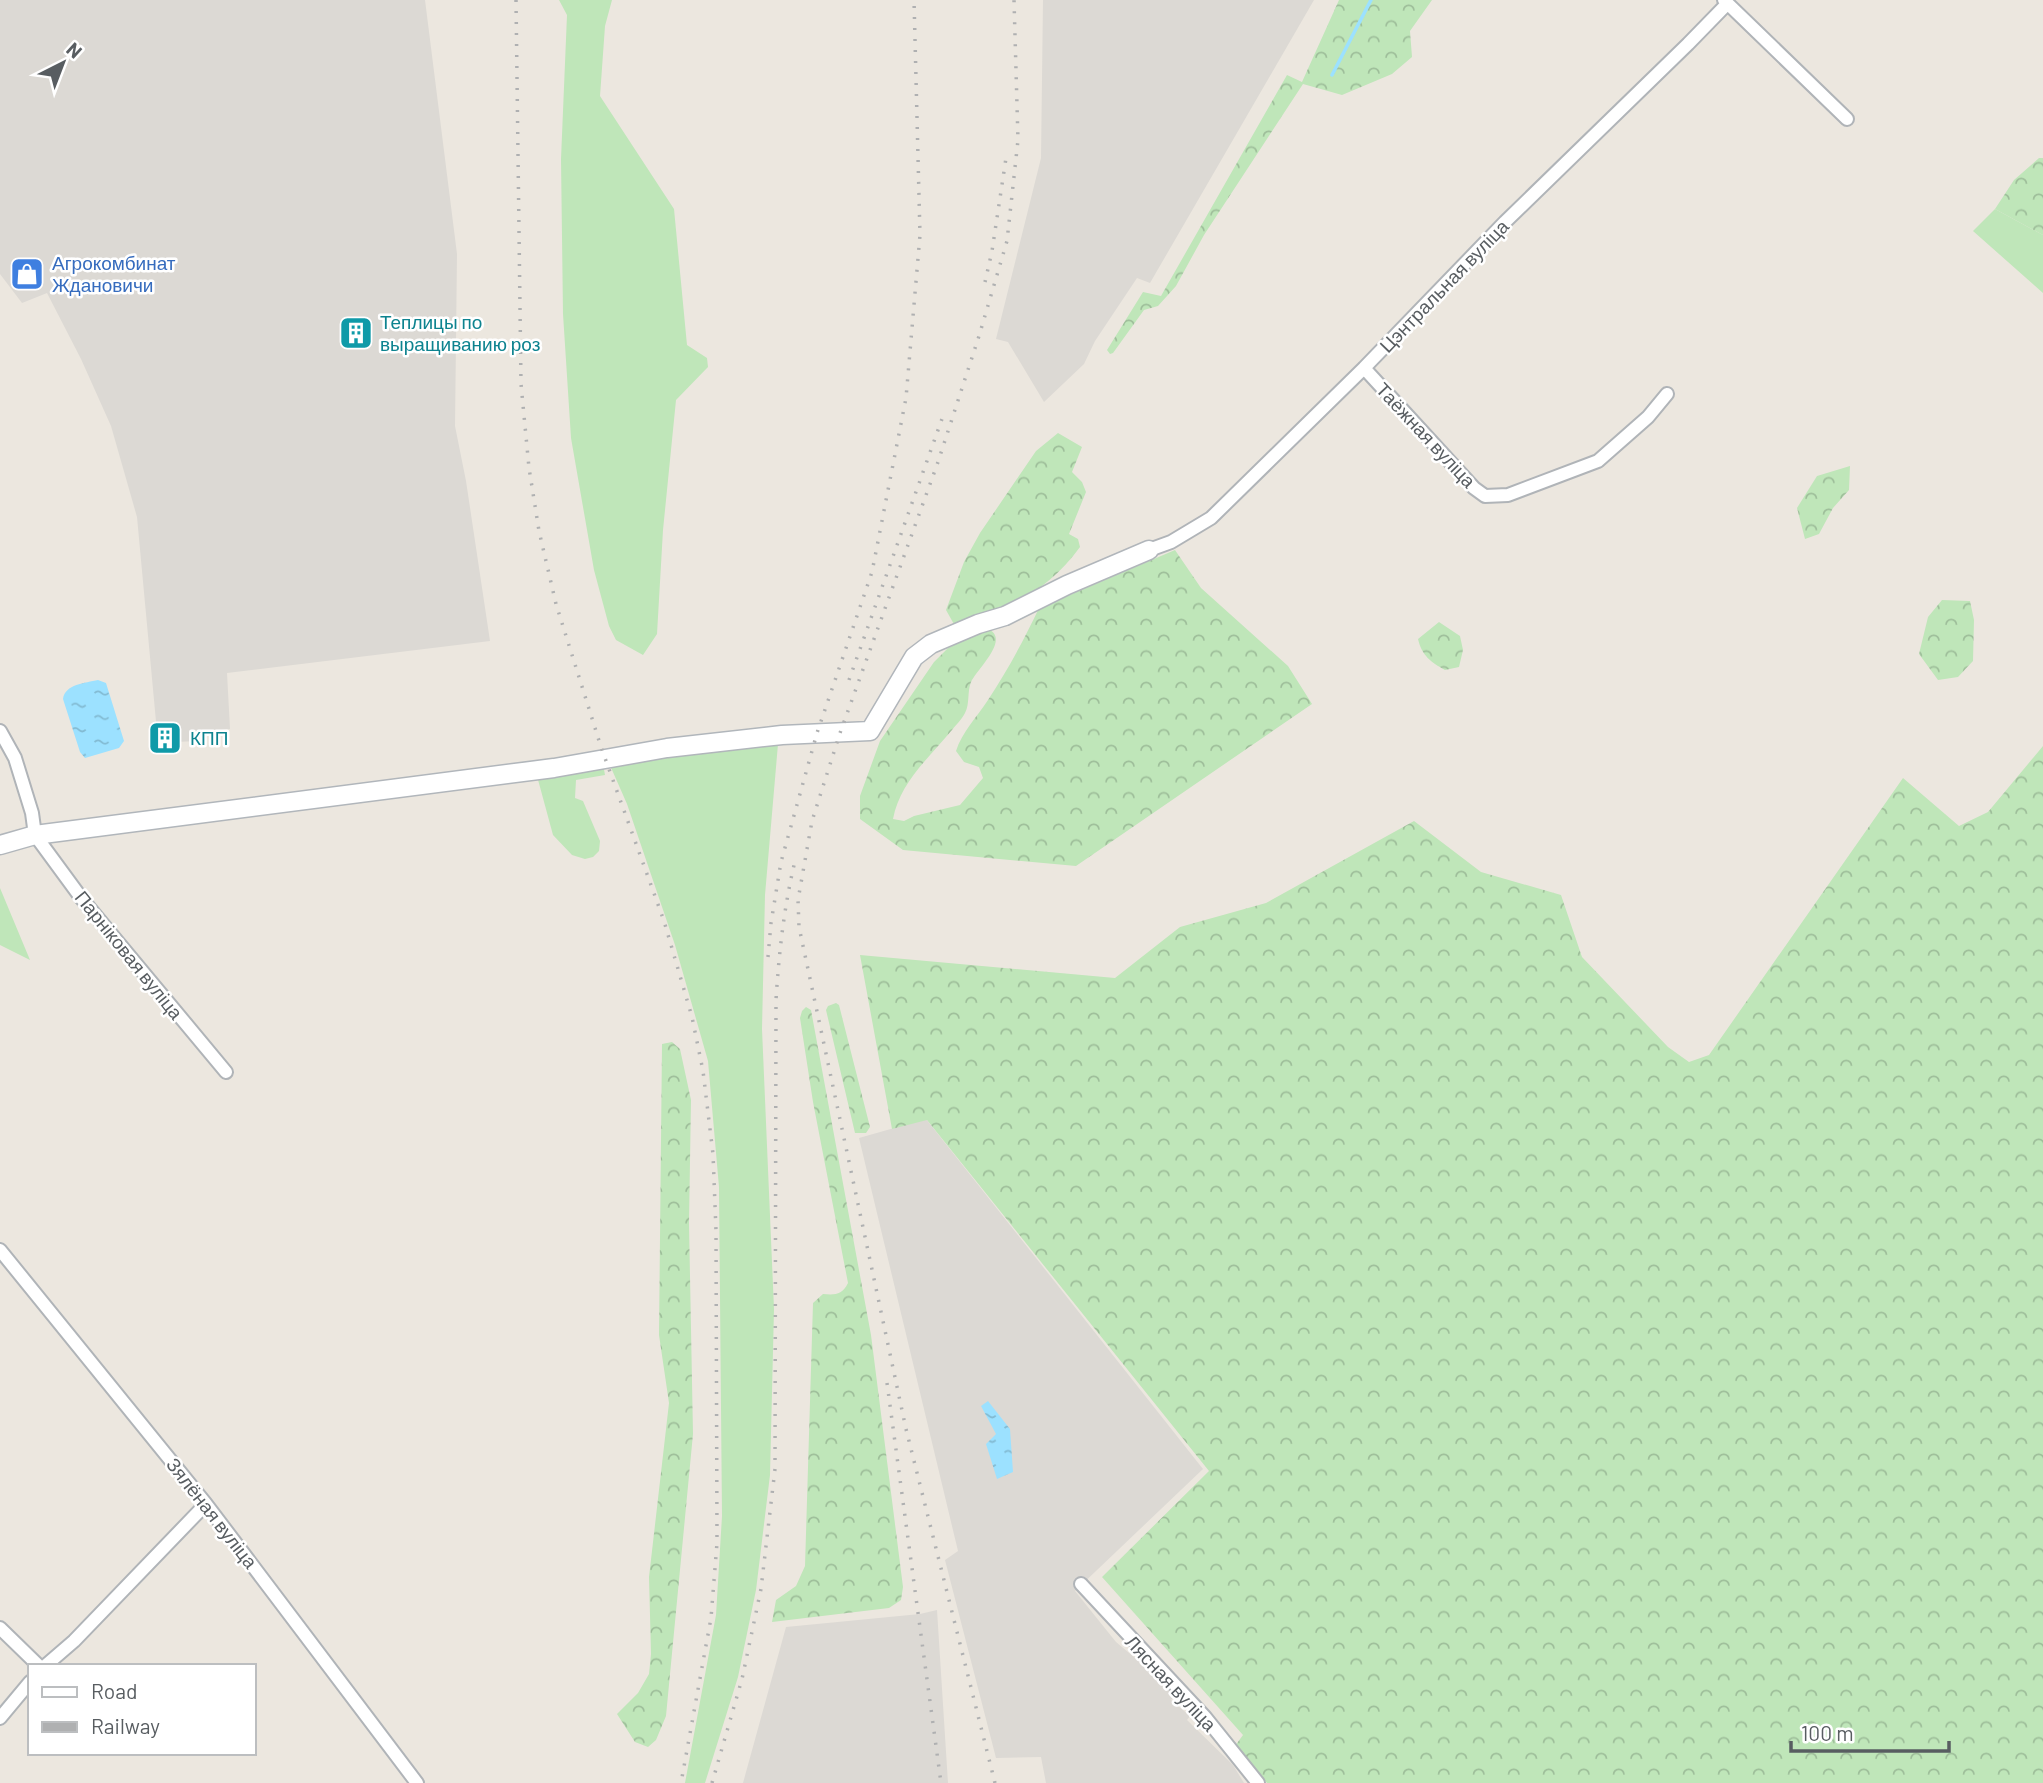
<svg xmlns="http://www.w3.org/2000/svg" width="2043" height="1783" font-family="Barlow,sans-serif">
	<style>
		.industrial { fill: #dcd9d4 }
		.grass { fill: #bfe6b9 }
		.forest { fill: url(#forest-crowns) }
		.water { fill: url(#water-ripples) }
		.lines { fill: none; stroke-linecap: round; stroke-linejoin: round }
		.stream { stroke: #9ce1ff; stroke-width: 3.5 }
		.street-casing { stroke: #b0b4b8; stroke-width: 16 }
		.secondary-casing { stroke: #b1b6bb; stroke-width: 21 }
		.street { stroke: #fff; stroke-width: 12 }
		.secondary { stroke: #fff; stroke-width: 18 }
		.rail { stroke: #afb0b1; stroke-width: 3.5; stroke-dasharray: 2 9; stroke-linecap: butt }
		.labels { text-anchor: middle; stroke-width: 5; stroke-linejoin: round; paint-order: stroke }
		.shop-label { font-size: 19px; fill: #366cbe; stroke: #fff; text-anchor: start }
		.street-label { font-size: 19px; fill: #585d61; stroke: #fff }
		.culture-label { font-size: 19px; fill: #0d838f; stroke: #fff; text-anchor: start }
	</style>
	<defs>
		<pattern id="forest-crowns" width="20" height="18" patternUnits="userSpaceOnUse" patternTransform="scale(1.75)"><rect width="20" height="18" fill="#bfe6b9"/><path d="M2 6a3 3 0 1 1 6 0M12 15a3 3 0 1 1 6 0" fill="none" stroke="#9ebe9a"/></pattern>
		<pattern id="water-ripples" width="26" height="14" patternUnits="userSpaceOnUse" patternTransform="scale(1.75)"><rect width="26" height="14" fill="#9ce1ff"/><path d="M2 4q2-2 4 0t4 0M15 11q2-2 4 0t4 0" fill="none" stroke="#82bad2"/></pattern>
	</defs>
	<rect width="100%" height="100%" fill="#ece7df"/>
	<path class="industrial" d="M0 0H425L457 254 455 426 466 481 490 641 227 673 230 729 196 733V741L158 743 137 517 111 426 81 359 47 293 22 303 0 274Z
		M1043 0H1314L1150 283 1137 278 1095 341 1084 364 1044 402 1008 342 996 339 1041 158Z
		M926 1119 1203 1469 1075 1591 1116 1642 1177 1693 1171 1700 1190 1716 1187 1720 1233 1765 1244 1783H1046L1041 1757 996 1758 945 1560 958 1551 859 1138Z
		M937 1610 948 1783H743L786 1627 920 1614Z"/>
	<path class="grass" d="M559 0H612L605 26 600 96 674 209 687 345 707 358 708 367 676 400 663 530 657 634 643 655 616 640 609 626 594 570 571 438 563 314 561 159 567 15Z
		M1995 209 2043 235V293L1973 231Z
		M778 744 765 895 762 1029 774 1309 770 1475 756 1590 738 1677 705 1783H685L716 1615 722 1516 719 1187 708 1061 675 945 627 804 609 763Z
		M603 764 605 775 576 780 575 798 583 801 600 841 599 851 593 857 585 859 572 855 553 835 537 776Z
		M0 888 30 960 0 945Z"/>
	<path class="forest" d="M1339 0H1432L1410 31 1412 57 1392 74 1342 95 1303 84 1204 235 1176 286 1158 306 1144 310 1113 353 1110 354 1107 350 1143 292 1161 296 1287 75 1302 82Z
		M2039 158H2043V235L1995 209 2014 180Z
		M1058 433 1082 447 1072 472 1082 482 1086 492 1069 534 1078 539 1080 547C1046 594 1007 608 955 626L946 610 964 562 980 533 1036 451Z
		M1850 466 1849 490 1833 508 1819 534 1805 539 1797 508 1817 476Z
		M1175 550 1201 588 1288 666 1312 704 1076 866 903 850 860 819V796L880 741 934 662 948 648 988 629C1011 639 977 669 971 682 967 692 970 704 965 713 962 719 956 725 952 730 929 758 900 782 893 819L904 821 914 816 960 805 983 778 979 767 964 762 956 751C962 732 977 717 988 700 1007 671 1024 640 1039 608Z
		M1942 600 1970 601 1974 620 1973 661 1958 677 1938 680 1919 654 1928 617Z
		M1439 622 1460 636 1463 650 1459 667 1445 670C1431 662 1422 656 1418 639Z
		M2043 746V1783H1267L1235 1746 1243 1735 1102 1577 1209 1471 927 1120 892 1129 860 955 1115 978 1180 927 1266 903 1414 821 1481 872 1561 895 1582 957 1668 1047 1689 1062 1709 1055 1903 778 1959 826 1988 812Z
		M836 1003 839 1005 870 1127 866 1133H855L826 1010 828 1006Z
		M806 1007 811 1010 871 1335 903 1587 901 1600 889 1608 772 1622 776 1600 796 1586 805 1566 813 1303 823 1294C835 1295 842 1295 848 1283L813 1102 800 1018 802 1011Z
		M672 1042 680 1049 691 1100 689 1223 693 1434 666 1716 656 1740 648 1747 635 1742 617 1714 638 1693 649 1674 651 1654 649 1577 669 1403 659 1335 662 1044Z"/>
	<path class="water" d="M98 680 106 683 124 741 119 748 85 758 80 752 63 699C65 684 85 683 98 680Z
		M988 1401 1010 1429 1013 1472 997 1479 986 1444 996 1434 981 1406Z"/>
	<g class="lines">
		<path class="stream" d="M1332 75 1371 0"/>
		<defs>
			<path id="street" d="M1724 0 1847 119
				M1364 368 1474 488 1485 496 1508 495 1598 461 1648 417 1667 394
				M1149 550 1171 542 1211 518 1364 368 1505 222 1688 44 1727 4
				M0 731 15 758 32 813 35 835 82 899 226 1072
				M0 1250 206 1504 417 1783
				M1081 1584 1205 1717 1258 1783
				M0 1628 39 1666
				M45 1666 74 1641 206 1504
				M0 1718 30 1682"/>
			<path id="secondary" d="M0 845 35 835 554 768 667 748 782 735 870 731 914 657 931 644 978 624 1005 616 1067 585 1149 550"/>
		</defs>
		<use href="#street" class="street-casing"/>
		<use href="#secondary" class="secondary-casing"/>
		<use href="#street" class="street"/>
		<use href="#secondary" class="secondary"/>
		<path class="rail" d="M516 0 521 384 529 468 539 531 556 604 601 747 664 921 692 1017 703 1071 713 1154 716 1231 717 1543 711 1618 681 1783
			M985 282 992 251 1006 158
			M849 680 943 416
			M768 957 771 923 781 862 817 733 872 572 906 398 920 235 914 0
			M887 1383 941 1783
			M712 1783 742 1679 761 1589 775 1469 776 1000C779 952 784 907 795 861
			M995 1783 906 1429 799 927 798 900 812 821 840 733 938 462 979 336 1007 241 1018 140 1014 0"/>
	</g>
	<defs>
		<symbol id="shop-square" viewBox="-11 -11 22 22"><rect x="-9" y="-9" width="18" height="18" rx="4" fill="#3f7fe0" stroke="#fff"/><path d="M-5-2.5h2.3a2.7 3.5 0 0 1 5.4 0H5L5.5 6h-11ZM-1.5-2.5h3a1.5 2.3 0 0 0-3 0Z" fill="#fff"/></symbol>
		<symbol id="building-square" viewBox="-11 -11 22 22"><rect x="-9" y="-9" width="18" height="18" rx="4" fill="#0f9aa8" stroke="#fff"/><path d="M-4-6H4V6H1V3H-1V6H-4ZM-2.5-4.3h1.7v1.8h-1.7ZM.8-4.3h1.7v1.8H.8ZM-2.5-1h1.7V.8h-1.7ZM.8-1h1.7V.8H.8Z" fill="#fff"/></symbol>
	</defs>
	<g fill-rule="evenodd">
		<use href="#shop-square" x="8" y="255" width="38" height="38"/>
		<use href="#building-square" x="337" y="314" width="38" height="38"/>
		<use href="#building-square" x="146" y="719" width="38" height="38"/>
	</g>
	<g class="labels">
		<g class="shop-label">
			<text x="52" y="270">Агрокомбинат<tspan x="52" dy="22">Ждановичи</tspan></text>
		</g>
		<g class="street-label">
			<text transform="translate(1444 286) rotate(-46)" y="7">Цэнтральная вуліца</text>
			<text transform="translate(1426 435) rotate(47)" y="7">Таёжная вуліца</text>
			<text transform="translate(129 955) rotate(51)" y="7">Парніковая вуліца</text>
			<text transform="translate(212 1513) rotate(52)" y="7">Зялёная вуліца</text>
			<text transform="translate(1171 1683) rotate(47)" y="7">Лясная вуліца</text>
		</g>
		<g class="culture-label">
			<text x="380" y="329">Теплицы по<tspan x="380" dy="22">выращиванию роз</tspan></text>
			<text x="190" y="745">КПП</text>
		</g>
	</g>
	<rect x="28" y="1664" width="228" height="91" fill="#ffffff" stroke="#bcbec0" stroke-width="2"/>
	<rect x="42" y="1687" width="35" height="10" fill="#ffffff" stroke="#bcbec0" stroke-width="2"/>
	<text x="91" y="1699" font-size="21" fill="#585d61">Road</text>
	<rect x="42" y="1722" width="35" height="10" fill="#afb0b1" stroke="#bcbec0" stroke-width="2"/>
	<text x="91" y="1734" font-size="21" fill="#585d61">Railway</text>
	<g transform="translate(63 63) rotate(42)" stroke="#ffffff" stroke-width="5" paint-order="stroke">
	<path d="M0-5L12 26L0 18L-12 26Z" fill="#585d61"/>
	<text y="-10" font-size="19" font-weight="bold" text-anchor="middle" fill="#585d61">N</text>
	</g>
	<path d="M1791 1741v10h158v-10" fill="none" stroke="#585d61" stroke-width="3.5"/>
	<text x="1801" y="1741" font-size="21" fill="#585d61" stroke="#ffffff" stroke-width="5" paint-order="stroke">100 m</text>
</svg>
